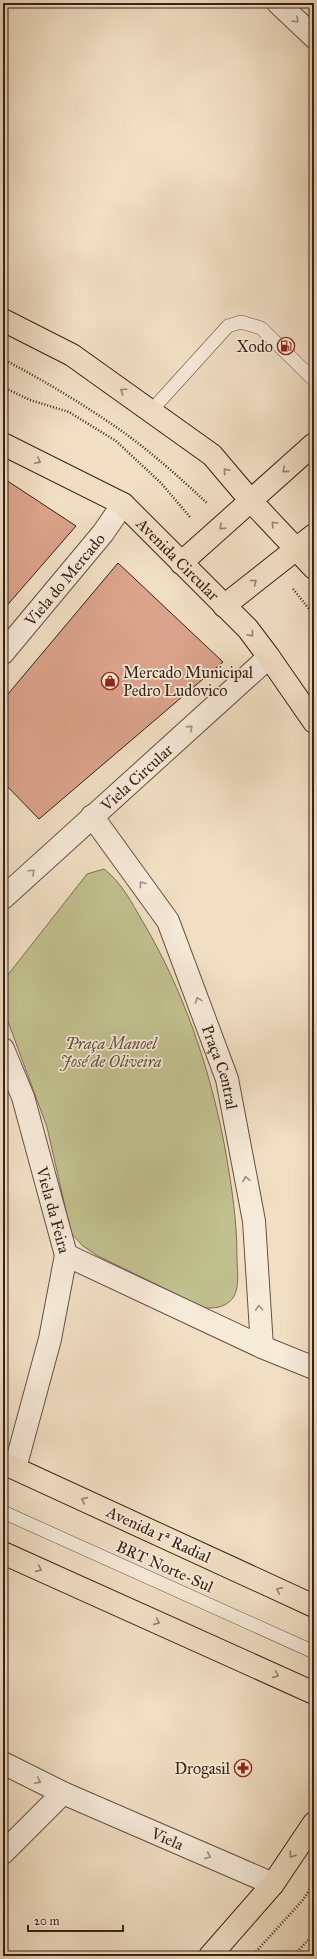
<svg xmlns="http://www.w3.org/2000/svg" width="317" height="1959" font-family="'IM FELL Great Primer',serif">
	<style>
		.green { fill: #c1c08f; stroke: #7c7052 }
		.building { fill: #dba38b; stroke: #382016 }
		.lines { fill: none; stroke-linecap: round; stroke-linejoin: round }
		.service-casing { stroke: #665042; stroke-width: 14 }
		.minor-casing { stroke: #665042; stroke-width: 24 }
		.primary-casing { stroke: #382016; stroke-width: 24 }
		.path { stroke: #382016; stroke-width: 2.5; stroke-dasharray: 1 2; stroke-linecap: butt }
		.service { stroke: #f6ead9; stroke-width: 13 }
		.minor { stroke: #f6ead9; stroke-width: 22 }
		.primary { stroke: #f1dfc4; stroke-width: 22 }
		.oneway { stroke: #a08f81 }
		.oneway2 { stroke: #94806d }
		.labels { text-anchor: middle; stroke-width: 3.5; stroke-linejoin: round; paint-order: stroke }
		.poi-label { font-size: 16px; fill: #382016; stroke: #f6ead9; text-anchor: end }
		.street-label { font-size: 16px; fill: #382016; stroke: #f6ead9 }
		.park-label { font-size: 16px; font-style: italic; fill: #61503a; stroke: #f6ead9 }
	</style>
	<rect width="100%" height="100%" fill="#f1dfc4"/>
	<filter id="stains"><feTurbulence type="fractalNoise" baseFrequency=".005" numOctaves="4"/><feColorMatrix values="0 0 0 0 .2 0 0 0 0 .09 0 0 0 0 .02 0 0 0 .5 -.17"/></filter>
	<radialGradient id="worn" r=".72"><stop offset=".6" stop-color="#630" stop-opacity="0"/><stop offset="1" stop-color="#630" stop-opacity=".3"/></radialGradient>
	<path class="green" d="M104 869C123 884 131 902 143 922 183 990 209 1065 224 1143 231 1181 237 1219 237 1257 237 1270 241 1292 230 1301 223 1308 214 1308 205 1308L98 1256 83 1246 71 1233 47 1127 3 1008 7 976 87 874Z"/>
	<path class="building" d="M3 478 76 526 3 610Z
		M118 563 223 662 39 819 3 782V700Z"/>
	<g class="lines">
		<defs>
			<path id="service" d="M151 411 228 326 241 322 261 328 314 380
				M3 1512 314 1652"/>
			<g id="minor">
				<path d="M278 3 314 37"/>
				<path id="s1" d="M3 653 103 533 123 504"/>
				<path id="s2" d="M92 816 168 921 227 1079 254 1221 262 1347"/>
				<path id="s3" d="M3 898 269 657"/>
				<path id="s4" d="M3 1049 23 1097 66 1255 50 1339 15 1468"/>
				<path d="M66 1255 262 1347 314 1368"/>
				<path id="s5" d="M3 1763 63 1793 273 1884"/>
				<path d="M3 1853 63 1793"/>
			</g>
			<g id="primary">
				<path d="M3 320 72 355 212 455 251 501 314 568"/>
				<path id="s6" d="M3 444 123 504 248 629 269 657 314 722"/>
				<path d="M181 563 314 444"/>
				<path d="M224 606 314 535"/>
				<path d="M3 1463 314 1606"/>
				<path d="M3 1553 314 1693"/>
				<path d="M210 1956 273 1884 314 1823"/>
			</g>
		</defs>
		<use href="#service" class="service-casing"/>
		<use href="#minor" class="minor-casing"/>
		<use href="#primary" class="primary-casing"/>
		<path class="path" d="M3 359C41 379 78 401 113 425 147 448 178 476 207 503
			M3 387 30 400 69 412 116 441 161 483 190 517
			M311 501 314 498
			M293 589 314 615
			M252 1956 302 1901 314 1883
			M293 1956 314 1934"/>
		<use href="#service" class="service"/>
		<use href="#minor" class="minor"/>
		<use href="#primary" class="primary"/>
	</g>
	<defs><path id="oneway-chevron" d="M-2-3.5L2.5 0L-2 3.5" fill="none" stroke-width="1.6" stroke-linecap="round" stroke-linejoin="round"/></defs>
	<g class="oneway">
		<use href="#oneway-chevron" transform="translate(296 20) rotate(44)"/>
		<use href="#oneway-chevron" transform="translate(190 728) rotate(-42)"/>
		<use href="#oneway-chevron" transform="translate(32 872) rotate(-43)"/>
		<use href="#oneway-chevron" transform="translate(142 884) rotate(-126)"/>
		<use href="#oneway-chevron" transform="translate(198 1000) rotate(-111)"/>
		<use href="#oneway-chevron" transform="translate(246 1179) rotate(-101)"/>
		<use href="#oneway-chevron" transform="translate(259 1308) rotate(-93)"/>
		<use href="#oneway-chevron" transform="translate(38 1781) rotate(26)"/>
		<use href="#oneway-chevron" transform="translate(208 1856) rotate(23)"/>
	</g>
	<g class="oneway2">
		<use href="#oneway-chevron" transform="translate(123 391) rotate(-145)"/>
		<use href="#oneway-chevron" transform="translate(38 461) rotate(27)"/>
		<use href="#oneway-chevron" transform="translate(285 470) rotate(139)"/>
		<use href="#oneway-chevron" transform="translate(226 471) rotate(-131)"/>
		<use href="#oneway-chevron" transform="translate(274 524) rotate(-134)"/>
		<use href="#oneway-chevron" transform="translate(222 527) rotate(138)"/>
		<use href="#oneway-chevron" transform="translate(254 582) rotate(-38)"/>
		<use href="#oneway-chevron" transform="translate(251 634) rotate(50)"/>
		<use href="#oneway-chevron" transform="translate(84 1500) rotate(-155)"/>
		<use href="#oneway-chevron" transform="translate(39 1569) rotate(24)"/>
		<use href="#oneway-chevron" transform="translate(279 1590) rotate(-155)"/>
		<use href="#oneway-chevron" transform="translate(157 1622) rotate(24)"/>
		<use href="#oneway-chevron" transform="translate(276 1675) rotate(24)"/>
		<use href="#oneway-chevron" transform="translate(292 1855) rotate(124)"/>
	</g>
	<defs>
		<symbol id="fuel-ring" viewBox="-11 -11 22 22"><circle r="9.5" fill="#f6ead9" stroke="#8f2418" stroke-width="1.5"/><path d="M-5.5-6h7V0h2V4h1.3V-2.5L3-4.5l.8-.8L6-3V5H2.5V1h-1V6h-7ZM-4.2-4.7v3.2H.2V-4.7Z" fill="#8f2418"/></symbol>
		<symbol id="shop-ring" viewBox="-11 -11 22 22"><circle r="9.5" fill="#f6ead9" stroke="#8f2418" stroke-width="1.5"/><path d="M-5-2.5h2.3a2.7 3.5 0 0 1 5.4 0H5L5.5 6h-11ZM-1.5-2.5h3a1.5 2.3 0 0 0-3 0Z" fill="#8f2418"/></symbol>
		<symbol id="pharmacy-ring" viewBox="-11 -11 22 22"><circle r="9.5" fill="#f6ead9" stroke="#8f2418" stroke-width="1.5"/><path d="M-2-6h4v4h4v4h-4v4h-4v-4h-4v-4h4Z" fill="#8f2418"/></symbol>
	</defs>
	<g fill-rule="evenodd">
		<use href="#fuel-ring" x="276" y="336" width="20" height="20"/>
		<use href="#shop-ring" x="100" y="671" width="20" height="20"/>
		<use href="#pharmacy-ring" x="233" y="1758" width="20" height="20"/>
	</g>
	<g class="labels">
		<g class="poi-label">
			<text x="273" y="352">Xodo</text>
			<text x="123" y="678" text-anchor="start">Mercado Municipal<tspan x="123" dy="18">Pedro Ludovico</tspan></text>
			<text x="230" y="1774">Drogasil</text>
		</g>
		<g class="street-label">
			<text dy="6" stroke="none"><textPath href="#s6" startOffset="212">Avenida Circular</textPath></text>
			<text dy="6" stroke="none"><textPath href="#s1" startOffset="96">Viela do Mercado</textPath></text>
			<text dy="6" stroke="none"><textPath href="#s3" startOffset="180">Viela Circular</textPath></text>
			<text dy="6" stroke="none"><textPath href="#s2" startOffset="285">Praça Central</textPath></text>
			<text dy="6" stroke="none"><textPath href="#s4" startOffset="169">Viela da Feira</textPath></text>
			<text transform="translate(159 1534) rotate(25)" y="6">Avenida 1ª Radial</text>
			<text transform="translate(165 1566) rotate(24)" y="6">BRT Norte-Sul</text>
			<text dy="6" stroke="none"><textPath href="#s5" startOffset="181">Viela</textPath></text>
		</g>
		<g class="park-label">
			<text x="111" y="1049">Praça Manoel<tspan x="111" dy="18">José de Oliveira</tspan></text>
		</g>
	</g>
	<rect width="317" height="1959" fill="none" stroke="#f1dfc4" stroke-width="16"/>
	<rect x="4" y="4" width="309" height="1951" fill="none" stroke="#382016" stroke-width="2"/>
	<rect x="8" y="8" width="301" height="1943" fill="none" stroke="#382016"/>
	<path d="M28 1925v6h95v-6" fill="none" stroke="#382016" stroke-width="2"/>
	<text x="34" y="1925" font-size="12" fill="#382016" stroke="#f6ead9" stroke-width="3" paint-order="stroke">20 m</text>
	<rect width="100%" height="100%" filter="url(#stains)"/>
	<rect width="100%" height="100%" fill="url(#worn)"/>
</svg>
